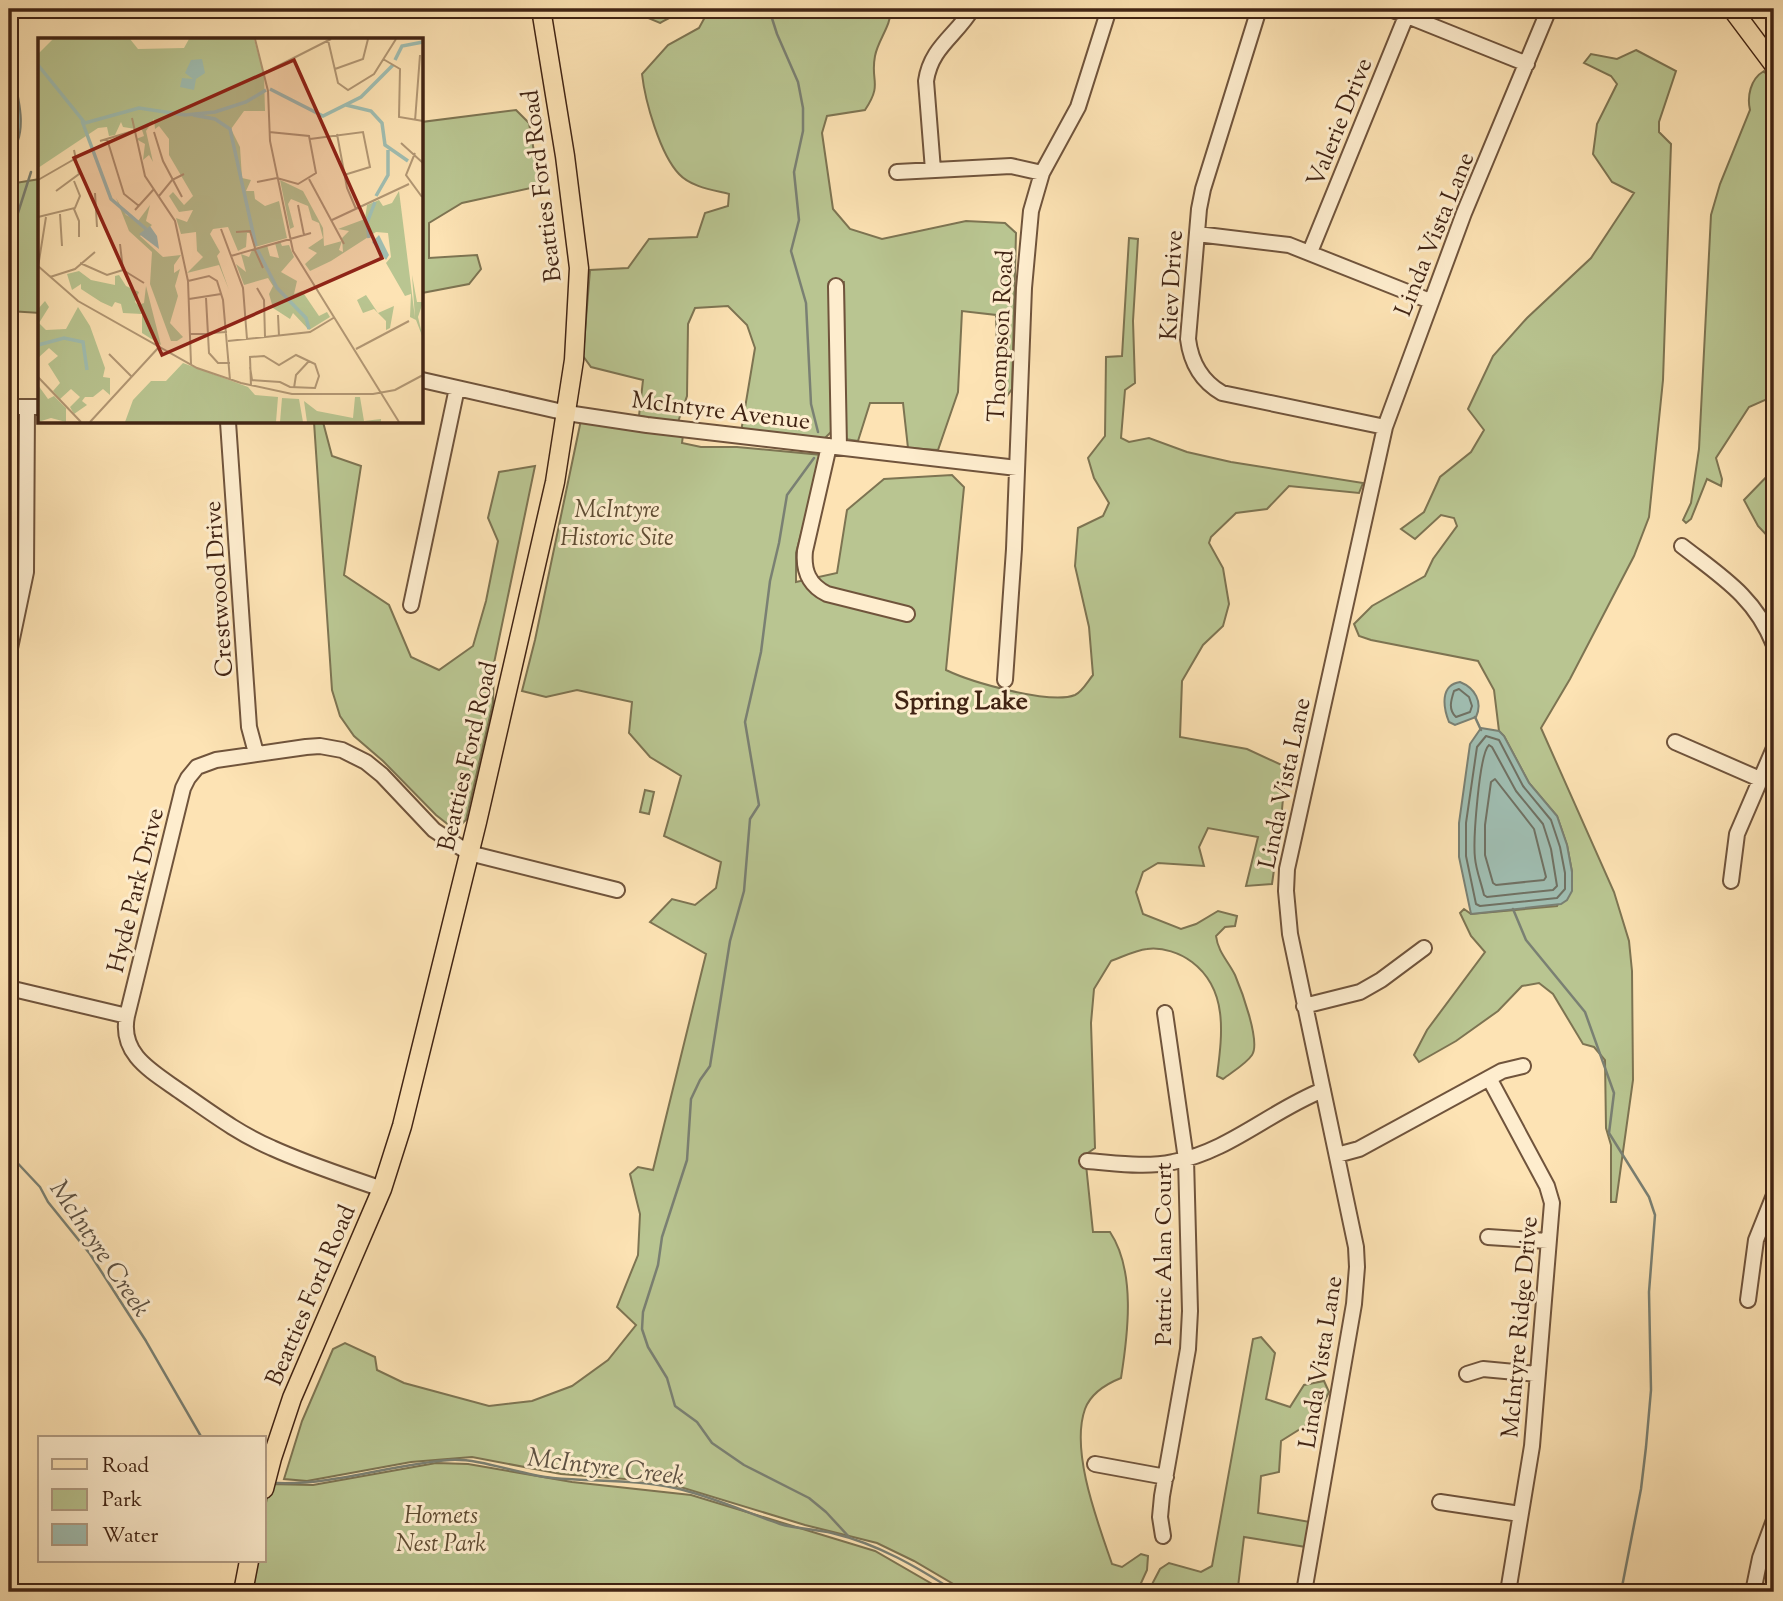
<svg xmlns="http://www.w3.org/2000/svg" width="1783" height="1601" font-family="'Sorts Mill Goudy',serif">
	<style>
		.green { fill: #b9c591; stroke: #7d7452; stroke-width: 2 }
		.water { fill: #a0beb2; stroke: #7a8073; stroke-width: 2 }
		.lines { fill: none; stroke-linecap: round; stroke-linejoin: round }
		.shore { stroke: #707163; stroke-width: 2 }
		.stream { stroke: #7a8073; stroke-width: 2.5 }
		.minor-casing { stroke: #70543c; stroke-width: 18 }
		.major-casing { stroke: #412414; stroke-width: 21 }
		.minor { stroke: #feedce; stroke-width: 14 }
		.major { stroke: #fde3b4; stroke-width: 18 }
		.labels { text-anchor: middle; stroke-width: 6; stroke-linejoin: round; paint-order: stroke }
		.street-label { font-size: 24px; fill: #412414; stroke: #feedce }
		.park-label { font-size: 24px; font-style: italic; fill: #5f4c33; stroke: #feedce }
		.neighbourhood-label { font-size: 26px; font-weight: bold; fill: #412414; stroke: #feedce }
		.water-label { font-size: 26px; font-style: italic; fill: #5e5243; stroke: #feedce }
		.inset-river { fill: none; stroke: #a0beb2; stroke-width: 3.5 }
		.inset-road { fill: none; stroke: #b29774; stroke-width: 2 }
		.view { fill: #8f2418; fill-opacity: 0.15; stroke: #8f2418; stroke-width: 3.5 }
		.inset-edge { fill: none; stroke: #412414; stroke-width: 3.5 }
	</style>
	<rect width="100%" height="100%" fill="#fde3b4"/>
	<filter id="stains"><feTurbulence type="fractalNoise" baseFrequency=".00286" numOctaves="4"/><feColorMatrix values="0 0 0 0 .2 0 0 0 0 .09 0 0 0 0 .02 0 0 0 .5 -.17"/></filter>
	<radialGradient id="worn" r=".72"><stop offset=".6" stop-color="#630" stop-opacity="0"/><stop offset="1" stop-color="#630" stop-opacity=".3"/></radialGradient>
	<path class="green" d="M638 9H891C891 26 878 40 875 56 870 82 883 83 865 110L827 116 822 133 833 209 850 229 882 239 966 221 1005 223 1016 233 1012 389 1007 396 998 392 996 315 962 311 958 392 938 450 908 448 903 403H870L858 441 845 439 844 282H829L832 431 824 439 741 432 755 348 747 325 728 306 695 308 688 324 687 396 678 422 639 416 643 380 591 367 583 356 590 270 628 268 649 239 697 237 705 213 728 206 729 194C713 190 691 187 679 174 660 154 645 101 642 74L668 45 699 28 705 17C690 5 675 15 660 23L641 15Z
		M1636 50 1676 71 1659 122V132L1671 144 1663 380 1649 517 1634 556 1570 679 1541 728 1614 892 1629 941 1632 971 1633 1080 1616 1202H1611V1145L1606 1128 1605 1060 1594 1047 1583 1044 1553 994 1539 983 1522 986 1498 1011 1456 1041 1419 1062 1414 1055 1427 1030 1485 952 1471 936 1460 913 1464 909 1471 914 1557 906 1572 872 1567 845 1557 816 1529 783 1504 736 1499 731 1494 690 1478 661 1371 640 1359 636 1354 624 1372 606 1425 576 1433 559 1457 526 1454 518 1441 515 1415 539 1401 529 1424 512 1440 477 1471 452 1484 430 1468 409 1493 356 1527 318 1591 258 1634 193 1612 182 1593 154 1597 124 1617 84 1611 76 1584 63 1591 54 1617 59Z
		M1764 71 1774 86V403L1767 399 1749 407 1716 458 1722 479 1721 486 1707 479 1691 519 1686 523 1683 520 1691 503 1699 449 1711 215 1720 184 1750 110C1747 97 1750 79 1764 71Z
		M516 110 529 123 540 186 462 203 429 223V258L477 255 481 269 469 284 422 293V122Z
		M40 179V313L9 311V184Z
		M1129 238 1138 239 1133 321 1135 383 1125 390 1121 438 1129 442 1149 438 1187 452 1231 462 1363 483 1359 493 1289 486 1267 509 1236 513 1211 537 1209 543 1223 568 1229 604 1223 626 1203 645 1182 681 1180 737 1247 749 1286 767 1281 820 1272 884 1246 886 1258 837 1208 828 1199 847 1204 866 1158 863 1143 872 1136 892 1143 914 1181 929 1196 924 1218 911 1237 916 1235 926 1225 927 1216 936C1218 952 1228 961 1235 975 1241 989 1261 1042 1252 1055 1246 1064 1232 1072 1223 1079L1217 1076C1222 1036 1229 990 1192 962 1180 953 1163 947 1147 949 1136 950 1122 957 1111 961L1094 989 1091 1023 1095 1148 1085 1155 1093 1232H1110C1136 1271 1128 1334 1121 1378 1106 1384 1091 1393 1085 1409 1070 1451 1098 1523 1112 1564L1122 1567 1141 1554 1148 1556 1147 1570 1137 1592H967L914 1561 877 1543 805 1525 664 1482 561 1474 472 1457 411 1462 307 1481 284 1479 302 1421 333 1349 345 1343 375 1357 377 1370 404 1383 489 1406 532 1401 572 1386 608 1360 636 1325 617 1307 638 1255 640 1214 630 1174 638 1167 653 1170 706 954 650 922 672 899 695 905 716 888 721 862 664 836 681 776 650 757 629 733 632 702 577 690 546 697 522 691 535 640 581 420 683 435 682 443 701 447H737L822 455 796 553V582L837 573 847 510 884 479 952 475 964 487 946 670C971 682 1050 705 1075 695 1082 692 1088 681 1093 675L1089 627 1075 566 1078 528 1103 516 1109 503 1094 478 1088 458 1105 436 1106 357 1122 356Z
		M314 422H323L332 456 361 466 344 575 389 605 411 657 439 670 473 646 486 601 498 541 488 518 499 472 535 466 494 663 493 703 466 820 455 830 436 815 383 761 354 736 340 716 332 690Z
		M1774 469V543L1758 526 1744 500Z
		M645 790 654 792 649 814 640 812Z
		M1261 1337 1275 1353 1266 1399 1290 1407 1304 1385 1324 1381 1329 1392 1316 1419 1281 1441 1279 1472 1261 1476 1258 1513 1310 1522 1306 1547 1244 1537 1238 1587 1245 1592H1148L1160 1569 1169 1563 1201 1572 1212 1566 1253 1339Z
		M436 1463 468 1464 572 1482 691 1495 875 1551 946 1592H248L255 1561H264V1512L270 1484 313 1485Z"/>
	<path class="water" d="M9 55C14 84 33 132 9 155Z
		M1460 682C1475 688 1483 702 1476 717L1455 725 1449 722C1443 707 1440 685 1460 682Z
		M1481 728 1499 731 1504 736 1529 783 1557 816 1567 845 1572 872V891L1567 900 1561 904 1471 914 1459 857V823L1470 744Z"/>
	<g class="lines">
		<path class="shore" d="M1459 689 1469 697 1472 706 1470 712 1456 717C1448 710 1451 700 1454 691Z
			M1486 736 1499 740 1523 786 1551 820 1560 847 1565 873V889L1557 898 1480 906 1476 904 1466 856V823L1477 747Z
			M1489 745 1492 747 1516 791 1543 824 1551 849 1557 886 1553 890 1487 897 1484 895C1481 882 1476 870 1475 858 1473 841 1479 754 1489 745Z
			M1495 779 1534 829 1546 877 1544 880 1496 885 1493 883 1485 855V825L1491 782Z"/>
		<path class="stream" d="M769 9 777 34 798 82 803 108V131L794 172 799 220 791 251 806 303 811 404 818 432
			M9 241 31 172
			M814 458 787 495 779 543 770 581 761 652 745 722 759 805 750 819 744 891 730 941 710 1066 700 1080 691 1099 687 1160 662 1237 658 1265 643 1312 642 1329 648 1347 667 1378 675 1406 697 1422 712 1443 744 1465 809 1498 826 1512 850 1538
			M1475 717 1481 730
			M1513 909 1526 940 1585 1012 1614 1093 1609 1133 1649 1197 1655 1215 1649 1292 1651 1390 1646 1447 1641 1489 1621 1592
			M9 1154 40 1187 48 1202 90 1254 146 1341 202 1438
			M277 1483C336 1485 392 1464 450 1460 480 1458 521 1475 553 1478 594 1482 635 1479 675 1488 711 1496 745 1512 780 1524 797 1529 815 1529 832 1533 878 1544 917 1567 956 1592"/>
		<defs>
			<path id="minor" d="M1259 9 1203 189 1199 209 1188 339C1191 363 1201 381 1222 393L1385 427
				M1390 9 1527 64
				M933 170 926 81C931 47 956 36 972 9
				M897 172 1011 166 1042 173
				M1197 234 1289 245 1430 301
				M1310 252 1409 9
				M836 286 839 447
				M422 380 567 413 647 425 1017 468
				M9 407H40
				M228 422 249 727 256 753
				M829 446 805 551C803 571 809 585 827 594L907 614
				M1682 546C1722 577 1755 597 1774 645
				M411 605 457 388
				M9 653 26 572 27 407
				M1005 680 1014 549 1024 288 1031 211 1042 173 1078 107 1109 9
				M1675 742 1762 780
				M1731 881 1737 834 1774 748
				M9 988 127 1016
				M1304 1006 1360 992 1381 980 1424 948
				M1489 1078 1547 1186 1552 1203 1532 1446 1508 1592
				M1337 1155 1359 1149 1502 1071 1523 1066
				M1087 1161C1115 1163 1145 1168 1173 1162 1228 1152 1272 1110 1323 1090
				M382 1189C345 1176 307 1164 272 1148 239 1134 210 1112 181 1092 153 1072 119 1055 127 1016L183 788 188 778 197 767 216 760 306 747 320 746 342 750 366 762 382 775 434 830 469 853 617 890
				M1488 1237 1548 1241
				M1748 1300 1756 1240 1774 1195
				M1467 1374 1483 1369 1537 1374
				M1095 1464 1166 1477
				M1440 1502 1520 1514
				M1163 1536 1160 1517 1162 1496 1188 1349 1190 1311 1186 1159 1165 1013
				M1304 1592 1354 1304 1357 1267 1356 1247 1290 934 1286 891 1287 869 1385 427 1464 213 1549 9
				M1753 1592 1760 1558 1774 1520"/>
			<path id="major" d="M1732 9 1774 65
				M264 1489 272 1458 292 1398 382 1189 402 1126 477 822 555 482 574 360 579 268 565 156 541 9
				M243 1592 249 1561"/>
		</defs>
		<use href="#minor" class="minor-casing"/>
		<use href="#major" class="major-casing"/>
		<use href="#minor" class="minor"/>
		<use href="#major" class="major"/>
	</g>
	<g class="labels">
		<g class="street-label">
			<text transform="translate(1339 122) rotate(-68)" y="8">Valerie Drive</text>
			<text transform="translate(541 186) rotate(-97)" y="8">Beatties Ford Road</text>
			<text transform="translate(1434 234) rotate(-68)" y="8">Linda Vista Lane</text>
			<text transform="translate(1171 285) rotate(-87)" y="8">Kiev Drive</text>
			<text transform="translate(1000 336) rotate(-87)" y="8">Thompson Road</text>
			<text transform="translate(721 410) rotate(7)" y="8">McIntyre Avenue</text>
			<text transform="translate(218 589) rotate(-94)" y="8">Crestwood Drive</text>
			<text transform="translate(467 756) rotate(-77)" y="8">Beatties Ford Road</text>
			<text transform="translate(1284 783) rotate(-78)" y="8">Linda Vista Lane</text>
			<text transform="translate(135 890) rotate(-76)" y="8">Hyde Park Drive</text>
			<text transform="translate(1163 1254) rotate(-90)" y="8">Patric Alan Court</text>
			<text transform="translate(310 1295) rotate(-67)" y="8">Beatties Ford Road</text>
			<text transform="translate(1519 1327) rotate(-85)" y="8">McIntyre Ridge Drive</text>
			<text transform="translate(1320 1362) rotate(-81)" y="8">Linda Vista Lane</text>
		</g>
		<g class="park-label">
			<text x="617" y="517">McIntyre<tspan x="617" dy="28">Historic Site</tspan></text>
			<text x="441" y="1523">Hornets<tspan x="441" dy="28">Nest Park</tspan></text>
		</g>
		<g class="neighbourhood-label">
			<text x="961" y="709">Spring Lake</text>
		</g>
		<g class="water-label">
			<text transform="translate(101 1248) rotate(56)" y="9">McIntyre Creek</text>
			<text transform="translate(606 1466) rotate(7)" y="9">McIntyre Creek</text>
		</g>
	</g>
	<g transform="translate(38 38)">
		<rect width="385" height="385" fill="#fde3b4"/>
		<path d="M15 1H92L100 11 146 10 151 1H216L226 37 227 73H206L193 91 202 109 204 140 213 142 208 153H216L217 161 227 168 241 163 249 200 217 209 215 195H209L208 209 200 213 190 189 175 191 172 196 182 214 179 218 191 252 181 227 149 235 165 219 159 213 158 194 143 196 138 180 149 184 155 172 141 174 131 158 135 154 146 167 155 158 131 117V101L121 88 117 91 116 81 108 93 115 124 111 117 105 122 107 106 98 101 106 98 104 92 85 89 83 84 77 97 71 98 69 89 60 90 0 130V16ZM242 142 265 153 285 190 286 208 304 203 301 212 305 214 304 200 311 193 300 191 327 181 329 167 341 162 345 168 354 165 361 153 377 280 374 237 379 264H385L380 279 385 300 378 282 372 279 373 256 367 258 348 225 353 219 350 195 338 194 293 223 272 233 267 226 279 215 270 210 285 200 281 185 274 182 270 168 253 161 250 166 256 189 252 191ZM78 160 88 177 100 183 112 167 108 183 114 187 102 198 125 219 143 217 136 227V235L142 231 137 248 140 258 132 285 145 299 139 303H133L112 246 114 214 91 193ZM242 203 244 208 251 207 256 219 243 234 259 243 256 256 264 253 281 278 289 274 292 279 271 292 255 275 252 281 235 270 231 256 235 248 230 240 206 247 198 226 208 234 203 216 211 219 214 212 229 207 232 218 241 220 237 205ZM41 233 53 242 77 247V238L81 237 88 248 101 254 97 264 100 267 106 265 108 248 123 307 104 295V276L85 275 83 266 77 264 74 269 63 264 43 251V246L34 252 29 236ZM328 257 340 275 356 268 352 290 348 292V283L336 271 325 275 319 262ZM7 263 11 269 1 285 8 292 28 291 40 269 52 288 67 330 65 339 72 340V357L65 351 55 359H47L44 363 49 367 36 376 32 369 42 359 33 351 22 361 15 353 22 345 10 326 20 318 11 310 0 320V271ZM145 325 210 349 217 357 240 359 238 384H87L95 362 113 343H128ZM0 347 10 361 16 358 28 370V384L13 380 0 384ZM317 359H322L326 383 343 381V384H269L266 363 279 373 315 380ZM244 360 261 361 265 384H242Z" fill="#b9c591"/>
		<path d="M164 21 167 35 158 41 156 52 142 49 144 40 155 41 147 35 153 22ZM112 188 119 198 121 211 101 196ZM341 197 351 217 348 222 334 204Z" fill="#a0beb2"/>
		<path class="inset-river" d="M357 22 364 8 385 4M0 27 47 85 101 70 147 77 177 74 208 64 228 52M232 51 285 78 323 59 355 27M308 67 333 73 344 85 347 107 370 123M155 77 177 81 192 91 218 208M44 83 73 161 108 191M338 158 350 137V112M331 200 329 185 337 164M219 211 239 250 268 280 271 291M0 307 26 300 45 304 49 332"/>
		<path class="inset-road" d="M217 1 230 53 232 103 255 213 361 384M290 2 300 45 310 52 336 36 358 1M345 21 362 31 361 79 385 83M297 31 325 21 330 1M226 35 293 1M94 80 107 138 137 183 150 243 153 326M377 83 382 17M116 94 125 123 144 159M299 96 309 150 318 171M69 101 86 156 101 168M272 101 325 94 332 129 306 137M62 103 95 93M363 105 385 125M377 115 368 137 384 159M271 141 306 206M0 142 40 119M219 144 239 140 260 146 278 135 271 98 231 94M18 153 41 136 36 112M57 155 59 189M121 158 134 142 146 136M260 167 266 197M36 171 41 183V199M97 172 116 151M22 176 24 208M0 179 37 170 42 158 36 143M294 182 371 146M183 191 205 250 209 301M198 194 212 193 217 210M82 206 85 232 106 245M216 210 225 230M193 218 273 195M42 225 69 237 85 232M0 228 40 263 159 330 203 345 254 356H335L357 352 385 337M0 229 8 179M12 239 37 231 57 214M150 243 171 238 179 243 185 262 192 342M219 250 226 262 227 299M168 260 171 315 180 325H192M151 261 183 256M240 277 241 298M152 296 189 294M190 303 272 294 297 279M318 311 371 283M71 316 93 338M212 329 214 342 242 344 252 349 277 350 281 338 277 326 258 317 241 327 226 318 212 319 213 348M0 339 43 384M256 350 258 337 271 323M52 384 121 309"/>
		<path class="view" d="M256 22 344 220 124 317 36 120Z"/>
		<rect width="385" height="385" class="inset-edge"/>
	</g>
	<rect width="1783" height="1601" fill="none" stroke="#fde3b4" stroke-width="35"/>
	<rect x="10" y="10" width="1762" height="1580" fill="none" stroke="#412414" stroke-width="3.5"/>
	<rect x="18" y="18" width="1748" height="1566" fill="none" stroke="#412414" stroke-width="2"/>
	<rect x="38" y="1436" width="228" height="126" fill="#feedce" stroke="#b29d84" stroke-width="2"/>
	<rect x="52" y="1459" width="35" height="10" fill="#fde3b4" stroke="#b29d84" stroke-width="2"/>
	<text x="102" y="1472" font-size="21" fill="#412414">Road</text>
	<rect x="52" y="1489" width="35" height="21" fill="#b9c591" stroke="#b29d84" stroke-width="2"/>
	<text x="102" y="1506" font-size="21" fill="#412414">Park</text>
	<rect x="52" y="1524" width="35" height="21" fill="#a0beb2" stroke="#b29d84" stroke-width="2"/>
	<text x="102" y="1542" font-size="21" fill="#412414">Water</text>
	<rect width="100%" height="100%" filter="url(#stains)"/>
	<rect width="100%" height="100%" fill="url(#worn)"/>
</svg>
